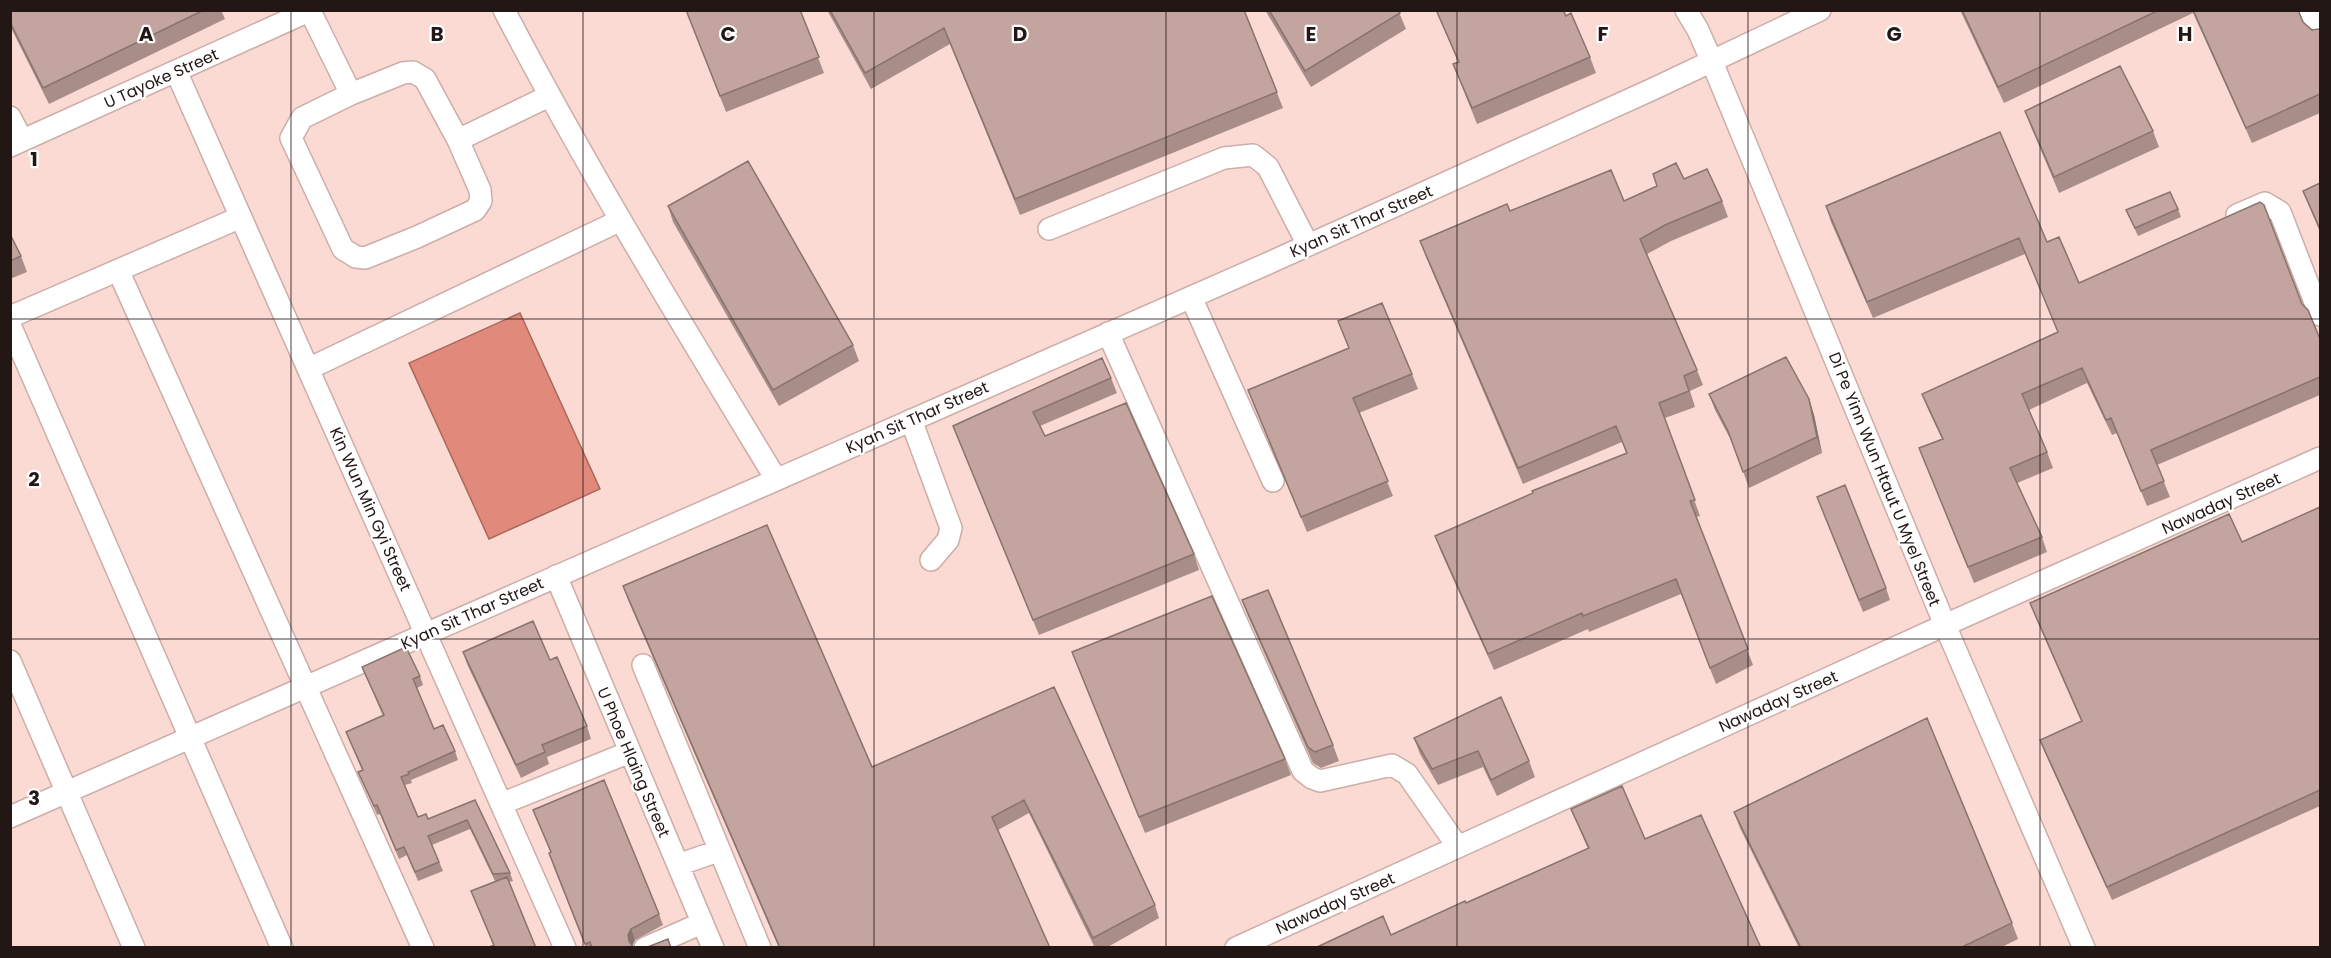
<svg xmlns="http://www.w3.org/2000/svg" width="2331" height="958" font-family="Poppins,sans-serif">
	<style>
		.water { fill: #e18a7b; stroke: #a8685c; stroke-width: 1.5 }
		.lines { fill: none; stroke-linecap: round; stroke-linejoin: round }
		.minor-casing { stroke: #ccada7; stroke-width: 24 }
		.minor { stroke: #fff; stroke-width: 21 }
		.wall { fill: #a88d89 }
		.shaded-wall { fill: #88736f }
		.building { fill: #c3a49f; stroke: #88736f; stroke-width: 1.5 }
		.grid { fill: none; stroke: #221715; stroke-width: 1.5; stroke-opacity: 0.55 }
		.labels { text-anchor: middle; stroke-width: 4.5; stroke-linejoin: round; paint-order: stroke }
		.street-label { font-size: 16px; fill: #221715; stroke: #fff }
		.grid-label { font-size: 20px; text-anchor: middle; font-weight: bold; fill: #221715; stroke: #fff; stroke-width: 4.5; stroke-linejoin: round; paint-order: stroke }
	</style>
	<rect width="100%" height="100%" fill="#fbdad4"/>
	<path class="water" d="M520 313 600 489 489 539 409 363Z"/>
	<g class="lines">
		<defs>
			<path id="minor" d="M504 10C588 171 682 324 776 479
				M1686 10 1698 30 1712 62 1945 625 2084 948
				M2310 10 2320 33
				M310 11 351 94
				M176 71 565 948
				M413 72 425 79 458 140 480 190 481 201 475 210 417 237 365 258 356 257 343 249 291 138 302 118 351 94 403 73Z
				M10 117 22 140
				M458 140 549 96
				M10 146 311 10
				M2237 215 2265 203 2280 212 2320 315
				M1049 229 1224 158 1253 155 1268 167 1308 245
				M118 270 423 948
				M1191 297 1273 481
				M10 317 241 217
				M10 325 282 948
				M1108 333 1303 771 1312 778 1320 781 1392 765 1407 774 1458 847
				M308 369 619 221
				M911 420 951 528 948 540 931 560
				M556 576 713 948
				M10 661 134 948
				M643 665 760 948
				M501 804 630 752
				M10 817 1271 262 1653 89 1820 10
				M678 865 718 851
				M645 948 702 923
				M1236 948 1945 625 2320 458"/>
		</defs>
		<use href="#minor" class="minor-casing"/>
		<use href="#minor" class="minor"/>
	</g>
	<path class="wall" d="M10 10H221L225 19 49 104 10 26Z
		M686 10H800L824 73 726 112Z
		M827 10H1244L1283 108 1020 215 950 44 871 89Z
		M1265 10H1398L1406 29 1311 87Z
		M1960 10H2298L2303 22 2312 30 2319 29 2320 28V113L2252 143 2193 13 2004 103Z
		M1437 12 1566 16 1590 57 1596 73 1477 124 1453 64 1458 62Z
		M2025 111 2153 131 2159 147 2059 193 2031 127Z
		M1684 179 1722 201 1728 217 1671 241 1647 254 1697 370 1703 385 1690 391 1695 407 1665 418 1700 516 1696 517 1753 665 1716 684 1681 594 1589 632 1588 629 1494 670 1441 552 1435 536 1626 453 1622 442 1523 484 1426 257 1420 241 1510 211 1624 201Z
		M2320 183V232L2309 206 2303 191Z
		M668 206 853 345 859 361 779 406 673 222Z
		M1826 206 2047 242 2079 283 2302 304 2320 339V395L2157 465 2170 497 2147 506 2117 433 2112 435 2087 383 2029 410 2047 452 2053 468 2017 483 2042 537 2047 552 1974 583 1919 448 1942 439 1928 409 1922 394 2058 332 2025 254 1873 318 1831 222Z
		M2178 209 2181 217 2138 236 2126 210Z
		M10 234 21 256 27 272 10 279Z
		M1338 321 1412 374 1418 389 1359 413 1393 496 1307 532 1248 390 1349 348Z
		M1111 378 1117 393 1040 426 1045 436 1194 554 1199 570 1039 635 953 426Z
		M1709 394 1809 399 1814 415 1822 453 1749 488 1734 446 1715 410Z
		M1817 497 1886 588 1890 600 1863 612Z
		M2320 507V806L2112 900 2045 753 2040 740 2081 721 2035 616 2030 603 2242 542Z
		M623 586 872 767 1054 687 1155 905 1159 918 1106 948H1095L1029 813 998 830 1050 948H779L628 600Z
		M1242 600 1333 745 1339 761 1321 768 1313 763 1248 616Z
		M463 652 550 660 587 726 591 739 547 757 549 764 521 778 467 664Z
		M1072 652 1285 759 1291 775 1145 833Z
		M362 667 420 676 423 685 417 688 434 729 455 751 458 760 411 780 412 783 405 785 418 817 428 819 475 800 510 873 513 881 509 882 493 945 471 891 495 881 470 829 432 845 443 871 418 881 407 855 399 859 380 814 377 815 362 780 358 772 362 770 346 732 383 716Z
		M1414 738 1529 761 1535 777 1497 796 1483 767 1438 785 1420 754Z
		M1571 809 1645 839 1391 935 1588 849Z
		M533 810 659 914 663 925 635 940 632 946 635 948H586L553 865 551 852Z
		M1734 812 2012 923 2018 939 2000 948H1799L1740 828Z"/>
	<path class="shaded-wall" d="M1809 399 1814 415 1822 453 1817 437Z
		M631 929 635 940 632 946 629 941 628 935Z"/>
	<path class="building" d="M10 10H204L43 88 10 22Z
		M686 10H800L819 57 720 96Z
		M830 10H1244L1277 92 1015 199 944 28 865 73Z
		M1269 10H1398L1400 13 1305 71Z
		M1440 10H1563L1566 16 1571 13 1590 57 1472 108 1453 64 1459 62 1437 12Z
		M1962 10H2159L1998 87Z
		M2193 10H2298L2303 22 2312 30 2319 29 2320 28V94L2246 128Z
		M2120 66 2153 131 2054 177 2025 111Z
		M2000 132 2047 242 2059 237 2079 283 2260 202 2264 205 2302 304 2308 310 2320 339V377L2151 450 2164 481 2141 491 2111 418 2106 420 2082 368 2022 394 2047 452 2010 468 2042 537 1968 567 1919 448 1943 439 1922 394 2058 332 2019 238 1867 302 1826 206Z
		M748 161 853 345 773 390 668 206Z
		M1676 163 1684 179 1707 169 1722 201 1665 225 1640 239 1697 370 1684 376 1689 391 1659 403 1695 500 1690 501 1748 649 1710 668 1676 579 1583 616 1582 613 1488 654 1435 536 1533 493 1532 491 1627 453 1616 426 1518 468 1420 241 1507 204 1510 211 1611 170 1624 201 1657 186 1653 174Z
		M2320 183V229L2303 191Z
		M2170 192 2178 209 2135 228 2126 210Z
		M10 234 21 256 10 261Z
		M1382 303 1412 374 1353 398 1388 481 1301 517 1248 390 1349 348 1338 321Z
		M1786 357 1809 399 1817 437 1743 472 1728 431 1709 394Z
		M1102 358 1111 378 1033 412 1045 436 1126 403 1194 554 1033 620 953 426Z
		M1845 485 1886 588 1859 600 1817 497Z
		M2320 507V790L2107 887 2040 740 2082 721 2030 603 2229 514 2242 542Z
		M767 525 872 767 1054 687 1155 905 1093 938 1024 800 992 817 1050 948H780L623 586Z
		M1268 590 1333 745 1315 752 1308 747 1242 600Z
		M1212 596 1285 759 1139 817 1072 652Z
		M533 621 550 660 557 657 587 726 542 745 545 752 516 765 463 652Z
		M406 647 420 676 413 679 434 729 443 725 455 751 408 772 409 774 401 777 418 817 426 814 428 819 475 800 510 873 493 874 467 820 428 836 439 862 415 872 404 847 396 850 377 805 374 806 358 772 363 770 346 732 384 715 362 667Z
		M1501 697 1529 761 1491 780 1478 751 1432 769 1414 738Z
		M1927 718 2012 923 1960 948H1801L1734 812Z
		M604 780 659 914 631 929 628 935 629 941 633 947 635 948H592L590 942 585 944 549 853 551 852 533 810Z
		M1622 786 1645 839 1701 815 1761 948H1315L1383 916 1391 935 1465 901 1466 903 1589 848 1571 809Z
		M507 877 536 948H487L494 945 471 891Z
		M668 939 671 948H645Z"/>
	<path class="grid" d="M291 10V948M583 10V948M874 10V948M1166 10V948M1457 10V948M1748 10V948M2040 10V948M10 319H2320M10 639H2320"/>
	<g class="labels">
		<g class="street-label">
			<text transform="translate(161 78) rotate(-24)" y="6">U Tayoke Street</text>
			<text transform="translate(1361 221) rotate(-24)" y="6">Kyan Sit Thar Street</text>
			<text transform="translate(917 417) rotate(-24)" y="6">Kyan Sit Thar Street</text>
			<text transform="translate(1885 479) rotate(68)" y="6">Di Pe Yinn Wun Htaut U Myel Street</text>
			<text transform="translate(2221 503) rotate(-24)" y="6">Nawaday Street</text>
			<text transform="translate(371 509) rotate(66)" y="6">Kin Wun Min Gyi Street</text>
			<text transform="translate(472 613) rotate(-24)" y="6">Kyan Sit Thar Street</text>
			<text transform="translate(1778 701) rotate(-24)" y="6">Nawaday Street</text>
			<text transform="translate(634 762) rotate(67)" y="6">U Phoe Hlaing Street</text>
			<text transform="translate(1335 903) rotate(-24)" y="6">Nawaday Street</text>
		</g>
	</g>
	<g class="grid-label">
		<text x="146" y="41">A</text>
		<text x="437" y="41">B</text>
		<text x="728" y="41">C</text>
		<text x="1020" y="41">D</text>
		<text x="1311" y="41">E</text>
		<text x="1603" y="41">F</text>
		<text x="1894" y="41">G</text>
		<text x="2185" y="41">H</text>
		<text x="34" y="166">1</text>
		<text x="34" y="486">2</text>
		<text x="34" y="805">3</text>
	</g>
	<rect width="2331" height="958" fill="none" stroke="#221715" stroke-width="24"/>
</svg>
